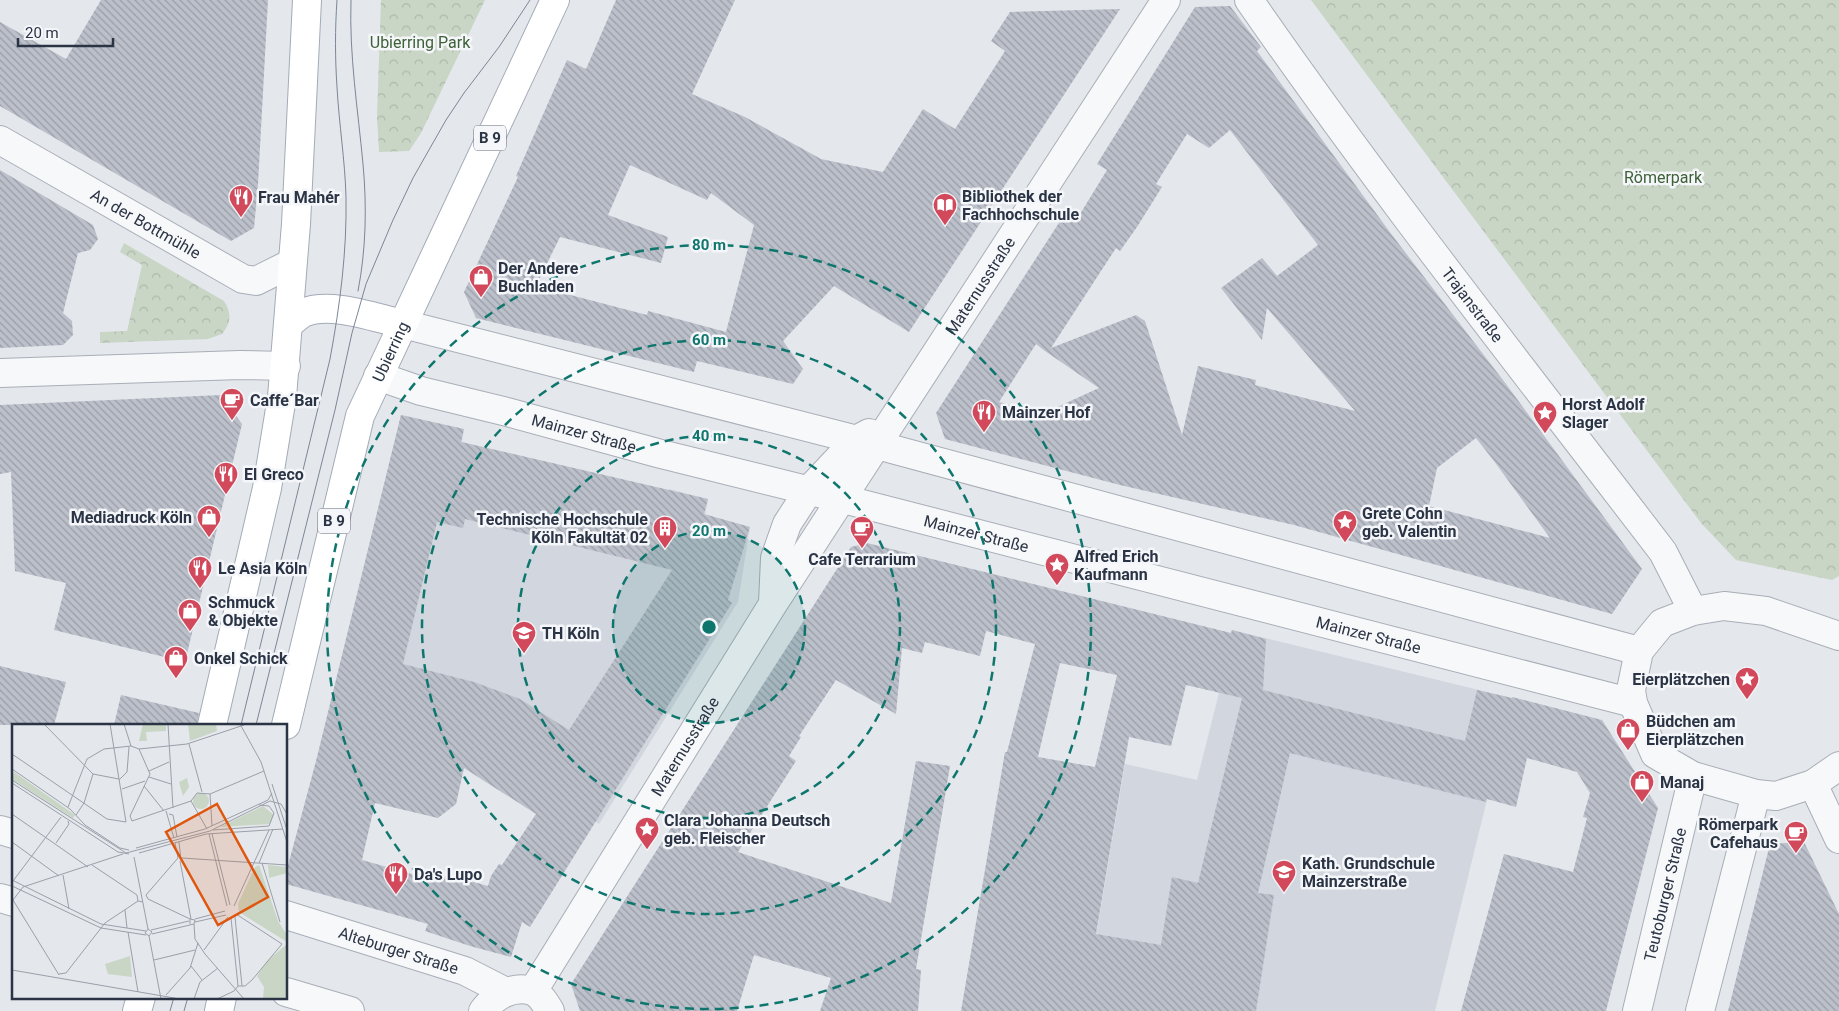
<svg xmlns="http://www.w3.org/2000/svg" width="1839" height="1011" font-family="Roboto,sans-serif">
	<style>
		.built { fill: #d2d6de }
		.park { fill: url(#park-crowns) }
		.building { fill: url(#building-back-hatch); fill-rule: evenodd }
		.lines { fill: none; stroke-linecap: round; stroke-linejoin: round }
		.minor-casing { stroke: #a9aeb7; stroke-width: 30 }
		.major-casing { stroke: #a3abb8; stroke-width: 30 }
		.minor { stroke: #f7f8fa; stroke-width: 28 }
		.major { stroke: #fff; stroke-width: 28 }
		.tram { stroke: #7d8696; stroke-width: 1 }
		.ring { fill: none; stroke: #0f766e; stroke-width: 2.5; stroke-dasharray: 9 6 }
		.labels { text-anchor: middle; stroke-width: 5; stroke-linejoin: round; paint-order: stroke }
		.shield { fill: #f4f6f9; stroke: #676e7b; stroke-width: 1 }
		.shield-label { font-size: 15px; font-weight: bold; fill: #2b3445 }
		.park-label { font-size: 16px; fill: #3f6138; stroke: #f4f6f9 }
		.poi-label { font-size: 16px; font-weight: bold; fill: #2b3445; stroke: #f4f6f9; text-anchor: start }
		.street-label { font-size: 16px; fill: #2b3445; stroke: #f4f6f9 }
		.inset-road { fill: none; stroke: #9a9fa9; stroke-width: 1 }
		.view { fill: #df570f; fill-opacity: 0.15; stroke: #df570f; stroke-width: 2.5 }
		.inset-edge { fill: none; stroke: #2b3445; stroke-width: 2.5 }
		.centre { fill: #0f766e; stroke: #f4f6f9; stroke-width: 2.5 }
		.ring-label { font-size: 15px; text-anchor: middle; font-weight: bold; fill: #0f766e; stroke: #f4f6f9; stroke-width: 5; stroke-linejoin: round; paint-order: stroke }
	</style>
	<defs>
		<pattern id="park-crowns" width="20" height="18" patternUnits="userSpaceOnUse" patternTransform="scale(1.25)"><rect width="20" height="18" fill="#c9d6c5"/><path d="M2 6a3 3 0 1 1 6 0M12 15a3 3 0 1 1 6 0" fill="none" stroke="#adb8ab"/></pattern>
		<pattern id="building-back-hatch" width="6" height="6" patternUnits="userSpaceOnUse" patternTransform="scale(1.25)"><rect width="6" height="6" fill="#bbc0ca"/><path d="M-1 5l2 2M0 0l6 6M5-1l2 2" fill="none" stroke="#989da6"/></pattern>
	</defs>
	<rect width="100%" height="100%" fill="#e4e7ec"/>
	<path class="built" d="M401 415 464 429 462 442 669 491V489L708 499 705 515 750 527 738 602 599 824 536 782 330 706Z
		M1232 630 1512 698 1435 1011H1256L1088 984 1125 764 1197 780 1220 689Z"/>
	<path class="park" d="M381 0H485L421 133 409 151 379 152 377 117Z
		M1311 0H1839V576L1832 580 1736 560 1701 523Z
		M124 243 224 301C232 313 231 323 222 334L208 339 100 343V332L127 331 142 265 120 252Z"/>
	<path class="building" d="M101 0H268L258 184 254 228 231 241 0 106V22L66 59Z
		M616 0H735L692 94 745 117 821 159 883 172 923 109 955 129 1005 51 991 41 1010 12 1120 9 909 332 834 286 783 341 803 369 793 384 697 361 694 372 476 318 464 292 518 177 516 176 567 60 586 69ZM630 165 707 200 711 193 754 225 726 332 648 311 647 315 559 292 535 288 560 237 661 263 668 237 608 215Z
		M1230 6 1261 47 1257 51 1392 235 1506 384 1642 569 1612 614 1294 525 1120 485 945 439 936 413 1066 212 1077 219 1107 170 1097 164 1195 7ZM1230 130 1318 245 1277 276 1262 258 1221 288 1262 340 1267 308 1355 411 1255 385 1256 380 1198 366 1182 435 1145 321 1136 315 1051 348 1116 248 1120 251 1137 227 1162 187 1156 184 1187 134 1209 148ZM1036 344 1045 351 1099 388 1042 414 999 402ZM1476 438 1494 461 1550 538 1429 506 1437 468Z
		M0 170 93 225 98 239 90 250 78 253 63 313 72 321 73 335 63 345 0 348Z
		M221 395 242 424 185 662 54 630 66 583 15 571 11 472 0 474V405Z
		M401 415 464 429 461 442 708 499 704 514 750 527 728 600 732 603 530 927 522 922 511 957 470 946 425 931 428 924 286 884V873L316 761ZM465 519 672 570 569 730 520 699 474 682 403 664 437 522 463 528ZM464 768 536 814 502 865 499 864 491 876 488 886 449 875 437 881 362 860 375 803 438 818 456 804Z
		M867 543 1231 633 1232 630 1266 639 1263 690 1465 741 1477 690 1512 698V697L1602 720 1658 808 1606 1011H1461L1504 854 1573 872 1587 818 1583 817 1590 793 1577 772 1527 758 1516 807 1487 799 1486 802 1290 753 1258 893 1274 895 1256 1011H961L1005 752H1007L1035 644 986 631 980 656 925 642 922 653 902 648 896 714 836 680 799 736 801 737 789 756 796 761 738 852 891 903 916 761 950 766 916 969 921 970 918 1011H820L831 978 754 955 737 1011H580L571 984 851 547ZM1060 663 1117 675 1095 767 1038 757ZM1186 685 1242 698 1198 883 1172 877 1161 945 1096 934 1129 737 1171 746Z
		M0 666 66 682 54 725H0Z
		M121 695 199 713 197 725H114Z
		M1804 842 1839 914V1011H1728L1770 844Z"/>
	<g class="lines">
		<defs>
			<g id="minor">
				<path id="s1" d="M1249 0C1380 189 1523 369 1663 552L1693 611"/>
				<path id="s2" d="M0 140 243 279 256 281 292 263"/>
				<path d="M403 324 877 445 1639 651"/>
				<path d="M0 373 240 365 286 366"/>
				<path id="s3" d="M378 376 421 391 507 412 661 454 843 499 1633 703"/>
				<path d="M773 603 775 558 787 524 809 490 856 440 869 433"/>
				<path d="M1839 636 1766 611 1724 606 1693 611 1662 623 1639 651 1631 690 1633 703 1655 754 1693 776 1756 794 1776 796 1813 784 1839 766"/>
				<path d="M1813 784 1839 839"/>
				<path d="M0 830 14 834"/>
				<path d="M0 898 14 902"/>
				<path id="s4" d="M286 915 465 971 506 992"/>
				<path id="s5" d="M533 991 773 604 1166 0"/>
				<path d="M286 992 350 1011"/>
				<path d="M483 1011C494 996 513 985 532 991 540 994 546 1004 550 1011"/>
				<path id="s6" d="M1637 1011 1693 776"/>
				<path d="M1700 1011 1756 794"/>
			</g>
			<g id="major">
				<path d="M288 325C293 321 298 316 303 313 330 301 375 318 403 324"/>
				<path d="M212 725 267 488 282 397 296 224 307 0"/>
				<path id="s7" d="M286 725 360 416 555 0"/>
				<path d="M137 1011 141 997"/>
				<path d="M219 1011 222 997"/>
			</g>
		</defs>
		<use href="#minor" class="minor-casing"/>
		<use href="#major" class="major-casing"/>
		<use href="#minor" class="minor"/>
		<use href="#major" class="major"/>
		<path class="tram" d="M351 0C349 55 358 110 363 164 367 206 366 250 358 291
			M241 725 330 359C340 305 347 252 346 197 345 160 339 124 337 87 335 58 335 29 337 0
			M256 725 335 410 352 333 366 284 393 220 413 178 446 120 464 93 499 47 530 0
			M170 1011 174 997
			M184 1011 188 997"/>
	</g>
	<circle cx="709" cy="627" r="96" fill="#0f766e" fill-opacity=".12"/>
	<g class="ring">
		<circle cx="709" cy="627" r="96"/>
		<circle cx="709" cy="627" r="191"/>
		<circle cx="709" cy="627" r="287"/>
		<circle cx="709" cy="627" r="382"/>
	</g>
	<defs>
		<symbol id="restaurant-pin" viewBox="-11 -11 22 30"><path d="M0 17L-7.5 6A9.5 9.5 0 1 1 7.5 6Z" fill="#d1495b" stroke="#f4f6f9"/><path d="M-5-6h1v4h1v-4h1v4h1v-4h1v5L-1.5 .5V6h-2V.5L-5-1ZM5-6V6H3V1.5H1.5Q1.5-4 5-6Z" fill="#fff"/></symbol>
		<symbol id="library-pin" viewBox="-11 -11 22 30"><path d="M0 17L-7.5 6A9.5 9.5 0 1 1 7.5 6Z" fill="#d1495b" stroke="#f4f6f9"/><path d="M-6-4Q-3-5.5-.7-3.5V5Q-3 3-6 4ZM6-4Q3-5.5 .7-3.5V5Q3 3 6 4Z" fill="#fff"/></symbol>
		<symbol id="shop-pin" viewBox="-11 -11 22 30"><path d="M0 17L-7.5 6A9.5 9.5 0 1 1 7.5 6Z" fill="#d1495b" stroke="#f4f6f9"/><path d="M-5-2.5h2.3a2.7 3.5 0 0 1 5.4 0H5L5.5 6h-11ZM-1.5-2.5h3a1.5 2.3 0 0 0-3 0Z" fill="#fff"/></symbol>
		<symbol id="cafe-pin" viewBox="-11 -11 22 30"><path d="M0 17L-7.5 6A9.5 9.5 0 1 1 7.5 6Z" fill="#d1495b" stroke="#f4f6f9"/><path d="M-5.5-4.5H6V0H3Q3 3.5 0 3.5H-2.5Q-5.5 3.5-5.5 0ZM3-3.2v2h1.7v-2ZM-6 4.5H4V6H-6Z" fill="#fff"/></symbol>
		<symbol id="sight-pin" viewBox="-11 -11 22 30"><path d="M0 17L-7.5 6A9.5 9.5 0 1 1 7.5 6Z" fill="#d1495b" stroke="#f4f6f9"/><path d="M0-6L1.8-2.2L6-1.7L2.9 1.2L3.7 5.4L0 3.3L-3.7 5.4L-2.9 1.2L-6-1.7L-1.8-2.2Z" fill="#fff"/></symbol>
		<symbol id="building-pin" viewBox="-11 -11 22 30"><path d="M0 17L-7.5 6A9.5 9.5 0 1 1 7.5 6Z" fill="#d1495b" stroke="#f4f6f9"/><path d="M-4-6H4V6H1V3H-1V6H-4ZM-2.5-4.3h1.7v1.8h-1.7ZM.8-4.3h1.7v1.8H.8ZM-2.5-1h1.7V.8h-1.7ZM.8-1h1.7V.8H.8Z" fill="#fff"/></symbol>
		<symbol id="university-pin" viewBox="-11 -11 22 30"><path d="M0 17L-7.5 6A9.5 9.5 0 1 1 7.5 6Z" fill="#d1495b" stroke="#f4f6f9"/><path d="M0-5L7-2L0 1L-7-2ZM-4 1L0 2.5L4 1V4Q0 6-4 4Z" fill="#fff"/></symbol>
		<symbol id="school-pin" viewBox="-11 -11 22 30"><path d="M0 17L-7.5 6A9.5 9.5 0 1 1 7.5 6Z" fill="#d1495b" stroke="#f4f6f9"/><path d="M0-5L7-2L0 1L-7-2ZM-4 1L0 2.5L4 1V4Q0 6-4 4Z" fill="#fff"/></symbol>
	</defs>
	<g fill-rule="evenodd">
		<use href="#restaurant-pin" x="227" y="183" width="28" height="38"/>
		<use href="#library-pin" x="931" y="191" width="28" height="38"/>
		<use href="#shop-pin" x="467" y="263" width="28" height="38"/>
		<use href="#cafe-pin" x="218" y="386" width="28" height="38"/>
		<use href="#restaurant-pin" x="970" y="398" width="28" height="38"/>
		<use href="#sight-pin" x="1531" y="399" width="28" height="38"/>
		<use href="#restaurant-pin" x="212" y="460" width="28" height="38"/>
		<use href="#shop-pin" x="195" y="503" width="28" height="38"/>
		<use href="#sight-pin" x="1331" y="508" width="28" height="38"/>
		<use href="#building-pin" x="651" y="514" width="28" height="38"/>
		<use href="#cafe-pin" x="848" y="514" width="28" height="38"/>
		<use href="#sight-pin" x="1043" y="551" width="28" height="38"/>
		<use href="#restaurant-pin" x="186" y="554" width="28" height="38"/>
		<use href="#shop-pin" x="176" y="597" width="28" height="38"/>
		<use href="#university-pin" x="510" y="619" width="28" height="38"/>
		<use href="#shop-pin" x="162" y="644" width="28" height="38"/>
		<use href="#sight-pin" x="1733" y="665" width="28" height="38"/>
		<use href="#shop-pin" x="1614" y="716" width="28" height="38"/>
		<use href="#shop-pin" x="1628" y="768" width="28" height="38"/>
		<use href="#sight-pin" x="633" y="815" width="28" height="38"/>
		<use href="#cafe-pin" x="1782" y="819" width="28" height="38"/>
		<use href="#school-pin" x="1270" y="858" width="28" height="38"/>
		<use href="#restaurant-pin" x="382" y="860" width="28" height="38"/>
	</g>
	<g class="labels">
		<g class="shield">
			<rect x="474" y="125.5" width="32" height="25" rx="4"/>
			<rect x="318" y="508.5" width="32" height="25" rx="4"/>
		</g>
		<g class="shield-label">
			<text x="490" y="143">B 9</text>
			<text x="334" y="526">B 9</text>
		</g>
		<g class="park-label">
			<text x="420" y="48">Ubierring Park</text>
			<text x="1663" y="183">Römerpark</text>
		</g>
		<g class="poi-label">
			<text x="962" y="202">Bibliothek der<tspan x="962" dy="18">Fachhochschule</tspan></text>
			<text x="258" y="203">Frau Mahér</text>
			<text x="498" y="274">Der Andere<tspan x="498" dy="18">Buchladen</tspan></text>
			<text x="250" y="406">Caffe´Bar</text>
			<text x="1562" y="410">Horst Adolf<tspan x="1562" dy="18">Slager</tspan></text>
			<text x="1002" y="418">Mainzer Hof</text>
			<text x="244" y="480">El Greco</text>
			<text x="1362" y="519">Grete Cohn<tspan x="1362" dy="18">geb. Valentin</tspan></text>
			<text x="192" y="523" text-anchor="end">Mediadruck Köln</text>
			<text x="648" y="525" text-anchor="end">Technische Hochschule<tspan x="648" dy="18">Köln Fakultät 02</tspan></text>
			<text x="1074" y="562">Alfred Erich<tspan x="1074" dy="18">Kaufmann</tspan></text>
			<text x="862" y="565" text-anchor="middle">Cafe Terrarium</text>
			<text x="218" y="574">Le Asia Köln</text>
			<text x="208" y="608">Schmuck<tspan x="208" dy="18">&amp; Objekte</tspan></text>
			<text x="542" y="639">TH Köln</text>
			<text x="194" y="664">Onkel Schick</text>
			<text x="1730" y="685" text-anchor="end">Eierplätzchen</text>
			<text x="1646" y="727">Büdchen am<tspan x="1646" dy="18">Eierplätzchen</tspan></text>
			<text x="1660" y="788">Manaj</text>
			<text x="664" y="826">Clara Johanna Deutsch<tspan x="664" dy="18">geb. Fleischer</tspan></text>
			<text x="1778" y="830" text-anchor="end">Römerpark<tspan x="1778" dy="18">Cafehaus</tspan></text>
			<text x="1302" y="869">Kath. Grundschule<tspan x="1302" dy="18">Mainzerstraße</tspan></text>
			<text x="414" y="880">Da's Lupo</text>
		</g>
		<g class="street-label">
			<text dy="6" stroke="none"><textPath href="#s2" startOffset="168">An der Bottmühle</textPath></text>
			<text dy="6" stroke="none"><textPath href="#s5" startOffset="835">Maternusstraße</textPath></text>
			<text dy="6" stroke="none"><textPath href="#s1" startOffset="378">Trajanstraße</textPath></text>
			<text dy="6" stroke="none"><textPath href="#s7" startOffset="389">Ubierring</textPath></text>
			<text dy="6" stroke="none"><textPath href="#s3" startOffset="214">Mainzer Straße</textPath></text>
			<text dy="6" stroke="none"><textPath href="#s3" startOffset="619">Mainzer Straße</textPath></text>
			<text dy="6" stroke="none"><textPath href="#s3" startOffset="1024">Mainzer Straße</textPath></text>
			<text dy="6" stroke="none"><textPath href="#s5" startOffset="288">Maternusstraße</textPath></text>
			<text dy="6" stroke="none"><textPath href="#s6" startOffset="120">Teutoburger Straße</textPath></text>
			<text dy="6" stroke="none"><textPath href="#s4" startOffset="118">Alteburger Straße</textPath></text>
		</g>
	</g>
	<g transform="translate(12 724)">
		<rect width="275" height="275" fill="#e4e7ec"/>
		<path d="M2 48 63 91 61 94 0 55ZM256 141 275 143V149L257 154Z" fill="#c9d6c5"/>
		<path d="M131 0H154V7L134 8 135 17H127ZM176 0H204L205 7 178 17ZM175 54 177 63 171 72 167 58ZM181 77a8 8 0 1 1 16 0a8 8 0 1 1-16 0ZM251 82 262 91 258 100 208 103ZM247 141 266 197 275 211V218L227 188 226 180 243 143ZM275 220V275H251L252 263 245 252 255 237ZM118 232 120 253 96 250 93 240Z" fill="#c9d6c5"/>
		<path class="inset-road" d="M32 0 81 50 107 55M112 0 119 22 127 25 175 20 232 1M156 0 161 84M228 0 249 38 275 118M177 20 190 68M127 25 138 50 118 92 120 97 179 77 185 69 198 70 252 47M0 30 95 95 114 98 98 0M0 45 58 85 73 101 108 124 117 126M137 47 157 38M137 53 159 60M0 56 114 129 198 107 258 77 269 80 275 90M107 56 115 48 117 23M0 59 106 128 117 130M260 60 275 106M132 62 152 87M110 65 133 57M198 70 200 102M179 77 195 105M56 83 75 35 92 25 119 22M154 87 162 114M0 90 76 143M157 90 161 91 165 113M64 91 72 79 81 50M201 106 257 102 262 89 257 82 247 81M197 110 215 182M200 110 218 181M0 118 47 152M167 118 169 136M44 119 57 100 56 97M163 119 166 134M124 124 193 105 256 76 260 69M127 129 194 110 271 105M122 133 136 205M166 134 134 171 136 175 178 195M170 134 275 141M168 137 179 195M247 139 261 105M250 139 268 198M80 141 125 171 126 177M51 151 57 185M0 156 89 200 134 207M1 157 49 93M0 162 89 204 134 211M1 176 11 163 111 130M1 176 47 251M222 182 257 106M113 186 115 204M224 190 270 220 240 256 233 262H226M223 193 230 262M183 195 213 187M183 198 214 191M182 200 183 215 193 230 232 275M139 206 177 197M116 208 126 268M140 210 182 200 183 196 178 195V200M137 212 140 208 136 205 133 209 137 212 149 275M192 226 216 193M142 236 183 226M179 242 190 256M0 246 168 275M47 250 54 249 93 199 126 177 131 178M154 271 178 244 186 219M182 275 188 258 206 244M205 275 222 267 226 262 219 194"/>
		<path class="view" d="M205 80 256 173 206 201 154 108Z"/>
		<rect width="275" height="275" class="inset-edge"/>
	</g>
	<circle cx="709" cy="627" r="8" class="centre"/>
	<g class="ring-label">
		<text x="709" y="250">80 m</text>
		<text x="709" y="345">60 m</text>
		<text x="709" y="441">40 m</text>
		<text x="709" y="536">20 m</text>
	</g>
	<path d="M18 38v8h95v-8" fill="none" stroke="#2b3445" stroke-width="2.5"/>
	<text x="25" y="38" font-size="15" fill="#2b3445" stroke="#f4f6f9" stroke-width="4" paint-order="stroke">20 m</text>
</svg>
